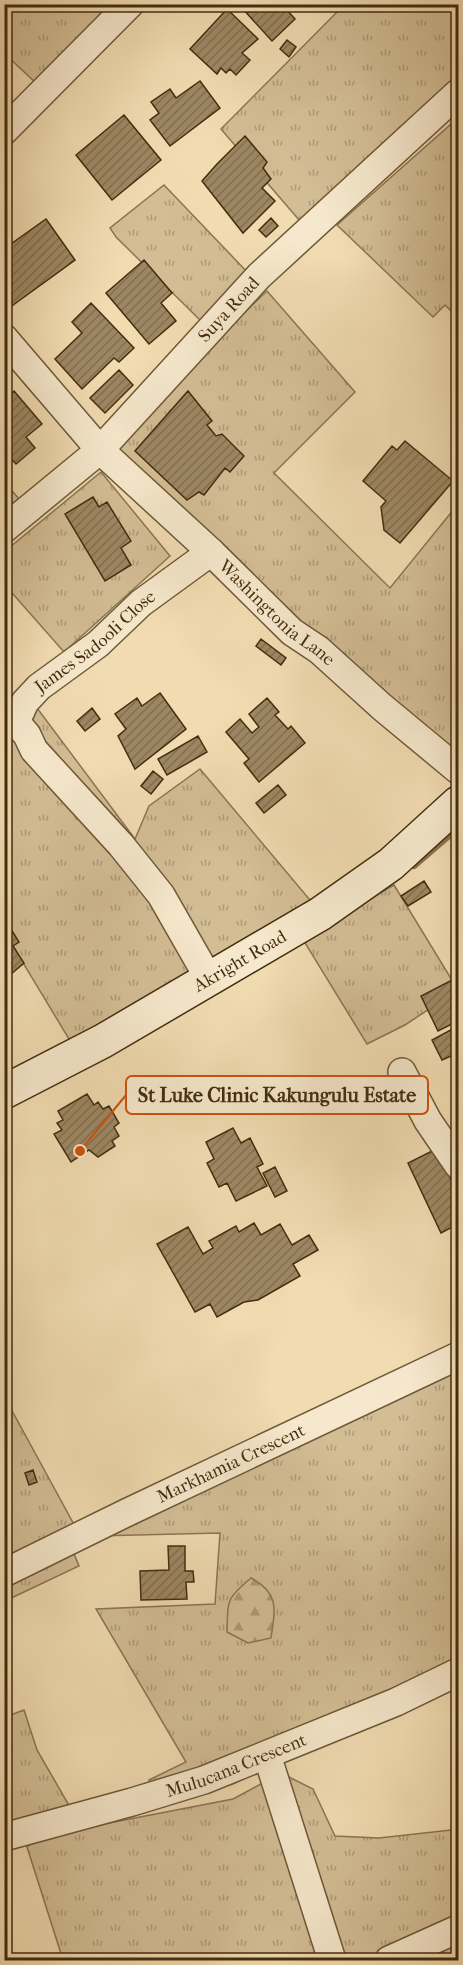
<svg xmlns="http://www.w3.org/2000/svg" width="463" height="1965" font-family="'IM FELL French Canon',serif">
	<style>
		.grass { fill: url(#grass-tufts); stroke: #8b7552; stroke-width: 1.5 }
		.forest { fill: url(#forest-firs); stroke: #8b7552; stroke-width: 1.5 }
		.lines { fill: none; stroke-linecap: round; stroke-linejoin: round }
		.stream { stroke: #88724f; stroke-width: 8 }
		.building { fill: url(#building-hatch); stroke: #432d0e; stroke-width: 1.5 }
		.street-casing { stroke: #6e5837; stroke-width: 30 }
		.secondary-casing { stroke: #432d0e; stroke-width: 36 }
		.street { stroke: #f6e8cc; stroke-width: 27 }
		.secondary { stroke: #f6e8cc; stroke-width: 33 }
		.labels { text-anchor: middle; stroke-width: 4.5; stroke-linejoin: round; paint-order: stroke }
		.street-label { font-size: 18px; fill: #432d0e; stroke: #f6e8cc }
		.leader { fill: none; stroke: #cf520c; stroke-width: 2 }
		.callout-dot { fill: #cf520c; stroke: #f6e8cc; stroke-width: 2 }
		.callout { fill: #f6e8cc; stroke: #cf520c; stroke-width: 2 }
		.callout-label { font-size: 20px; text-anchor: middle; font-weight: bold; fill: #432d0e }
	</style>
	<defs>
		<pattern id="grass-tufts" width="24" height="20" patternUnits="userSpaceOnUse" patternTransform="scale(1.5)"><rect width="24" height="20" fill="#d3bd95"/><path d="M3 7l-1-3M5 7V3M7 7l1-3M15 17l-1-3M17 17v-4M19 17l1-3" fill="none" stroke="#ad9a78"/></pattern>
		<pattern id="forest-firs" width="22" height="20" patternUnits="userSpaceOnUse" patternTransform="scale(1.5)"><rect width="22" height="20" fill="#d3bd95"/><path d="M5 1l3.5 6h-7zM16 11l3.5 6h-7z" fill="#ad9a78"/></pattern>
		<pattern id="building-hatch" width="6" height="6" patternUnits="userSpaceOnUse" patternTransform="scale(1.5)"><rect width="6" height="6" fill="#9d8763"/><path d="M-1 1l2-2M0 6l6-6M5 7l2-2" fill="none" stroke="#826f50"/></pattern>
	</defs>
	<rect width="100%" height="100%" fill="#f1dbb1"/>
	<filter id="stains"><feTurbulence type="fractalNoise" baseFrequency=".00333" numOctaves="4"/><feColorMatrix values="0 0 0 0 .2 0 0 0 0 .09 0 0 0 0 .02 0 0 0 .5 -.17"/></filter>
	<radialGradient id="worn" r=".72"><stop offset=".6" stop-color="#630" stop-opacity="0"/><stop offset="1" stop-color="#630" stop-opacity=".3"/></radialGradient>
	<path class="grass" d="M5 5H124L39 86 5 54Z
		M344 5H458V79L305 227 221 129Z
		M458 118V318L445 305 433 317 337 225Z
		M164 185 251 276 205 325 116 237 110 228Z
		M267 291 355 392 274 473 390 588 454 509 458 513V757L198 547 110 448 181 372Z
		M101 472 170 556 64 652 5 585 4 552Z
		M4 481 24 505 4 520Z
		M34 704 135 839 149 806 200 769 310 900 157 996 72 1044 5 933V727Z
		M394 885 458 990 405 1025 367 1044 302 938Z
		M458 1369V1665L233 1784 215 1789 154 1797 149 1780 186 1762 96 1609 215 1604 220 1533 95 1536Z
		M4 1396 77 1530 4 1568Z
		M72 1549 79 1566 5 1601V1582Z
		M24 1710 37 1750 74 1814 5 1840V1717Z
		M281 1773 313 1789 335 1836 379 1838 451 1830 458 1849V1929L392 1960H63L27 1847 42 1836 233 1799Z
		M458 1944V1960H421Z"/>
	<path class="forest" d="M251 1578C280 1594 275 1609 271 1638L248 1643 227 1632C228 1599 226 1599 251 1578Z"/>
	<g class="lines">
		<path class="stream" d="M414 865 458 827"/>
	</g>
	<path class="building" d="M244 4H291L286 9 295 19 272 41 241 7Z
		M303 4H317L310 11Z
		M227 9 258 39 242 53 250 60 236 75 230 69 226 73 221 68 217 74 190 49Z
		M287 40 296 47 289 57 280 49Z
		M200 81 220 108 170 146 150 120 159 113 151 102 170 89 176 98Z
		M124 115 161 160 112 200 76 155Z
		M245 136 267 162 263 168 271 179 262 188 275 201 243 233 202 181 217 164Z
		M271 218 278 226 266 237 259 230Z
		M46 219 75 260 9 308 4 301V249Z
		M144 260 172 293 161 303 176 321 149 344 106 293Z
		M91 303 134 348 119 362 114 358 82 389 55 359 82 333 72 322Z
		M119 370 133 385 105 413 90 398Z
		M14 391 42 424 26 437 35 448 16 464 4 451V393L8 397Z
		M188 391 212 421 207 425 216 436 222 434 244 456 230 472 225 468 204 495 199 492 187 500 135 451Z
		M405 441 453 481 400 543 384 530 381 507 386 501 363 481 392 446 397 450Z
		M93 497 99 507 107 502 131 541 121 548 131 565 105 581 65 514Z
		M261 639 286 658 281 665 256 646Z
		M160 693 186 729 135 769 118 736 126 729 115 714 137 698 142 706Z
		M267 698 279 712 275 715 288 729 291 726 305 743 259 782 244 763 249 759 226 732 240 719 252 733 259 727 249 714Z
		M92 708 100 719 85 731 77 721Z
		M198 736 207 752 167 775 158 759Z
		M153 771 163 779 151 794 141 786Z
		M278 785 286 795 264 813 256 803Z
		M424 881 431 892 408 906 401 896Z
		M4 918 19 942 13 946 24 963 4 980Z
		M456 978 458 983V1010L453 1012 458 1021 438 1031 421 996Z
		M458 1026V1053L442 1060 432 1040Z
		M87 1094 94 1105 98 1102 103 1109 109 1106 119 1123 114 1127 119 1136 112 1141 115 1146 98 1157 89 1150 71 1162 54 1134 62 1130 57 1123 63 1120 58 1111Z
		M233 1128 241 1143 250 1138 263 1164 257 1167 267 1186 236 1201 227 1183 219 1187 207 1163 214 1159 206 1142Z
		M436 1149 458 1194V1224L441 1233 408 1163Z
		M275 1167 287 1191 275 1197 263 1173Z
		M254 1223 261 1235 280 1224 292 1245 309 1235 318 1250 293 1264 300 1276 258 1300 244 1302 217 1317 210 1304 195 1312 157 1244 188 1227 203 1254 213 1248 209 1241 236 1226 239 1232Z
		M33 1470 37 1482 29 1485 25 1473Z
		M168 1546H185V1571H193L194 1582H186L187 1599 141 1600 140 1571 169 1570Z"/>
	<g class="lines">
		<defs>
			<g id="street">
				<path d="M4 131 130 4"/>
				<path id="s1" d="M4 338 100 450 211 552 292 632 319 650 382 707 458 770"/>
				<path id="s2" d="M4 529 100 450 259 276 458 93"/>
				<path id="s3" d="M209 979 161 895 121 845 34 750 27 735 16 722 25 702 39 687 98 644 141 603 211 552"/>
				<path d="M402 1072 428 1121 458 1165"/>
				<path id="s4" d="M4 1573 128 1512 458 1356"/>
				<path d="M267 1755 332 1960"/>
				<path id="s5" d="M4 1837 132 1802 204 1780 396 1702 458 1672"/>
				<path d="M389 1960 458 1929"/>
			</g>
			<g id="secondary">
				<path id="s6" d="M4 1092 103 1041 320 914 391 864 458 803"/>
			</g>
		</defs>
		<use href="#street" class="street-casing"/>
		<use href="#secondary" class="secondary-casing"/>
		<use href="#street" class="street"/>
		<use href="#secondary" class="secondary"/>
	</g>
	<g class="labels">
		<g class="street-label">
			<text dy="6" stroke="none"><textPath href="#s2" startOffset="315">Suya Road</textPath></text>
			<text dy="6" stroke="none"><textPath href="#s1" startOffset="388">Washingtonia Lane</textPath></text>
			<text dy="6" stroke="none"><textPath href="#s3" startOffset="438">James Sadooli Close</textPath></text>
			<text dy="6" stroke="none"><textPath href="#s6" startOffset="270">Akright Road</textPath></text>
			<text dy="6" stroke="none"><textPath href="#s4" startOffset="252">Markhamia Crescent</textPath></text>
			<text dy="6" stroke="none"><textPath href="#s5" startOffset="243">Mulucana Crescent</textPath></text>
		</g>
	</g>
	<path class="leader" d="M80 1151L126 1095"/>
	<circle class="callout-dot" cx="80" cy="1151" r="6"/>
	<rect class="callout" x="126" y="1076" width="302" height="38" rx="6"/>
	<g class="callout-label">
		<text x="277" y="1102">St Luke Clinic Kakungulu Estate</text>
	</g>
	<rect width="463" height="1965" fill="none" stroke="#f1dbb1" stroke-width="24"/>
	<rect x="6" y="6" width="451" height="1953" fill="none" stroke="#432d0e" stroke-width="3"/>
	<rect x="12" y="12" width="439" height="1941" fill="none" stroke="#432d0e" stroke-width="1.5"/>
	<rect width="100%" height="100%" filter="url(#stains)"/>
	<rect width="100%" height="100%" fill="url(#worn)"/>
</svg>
